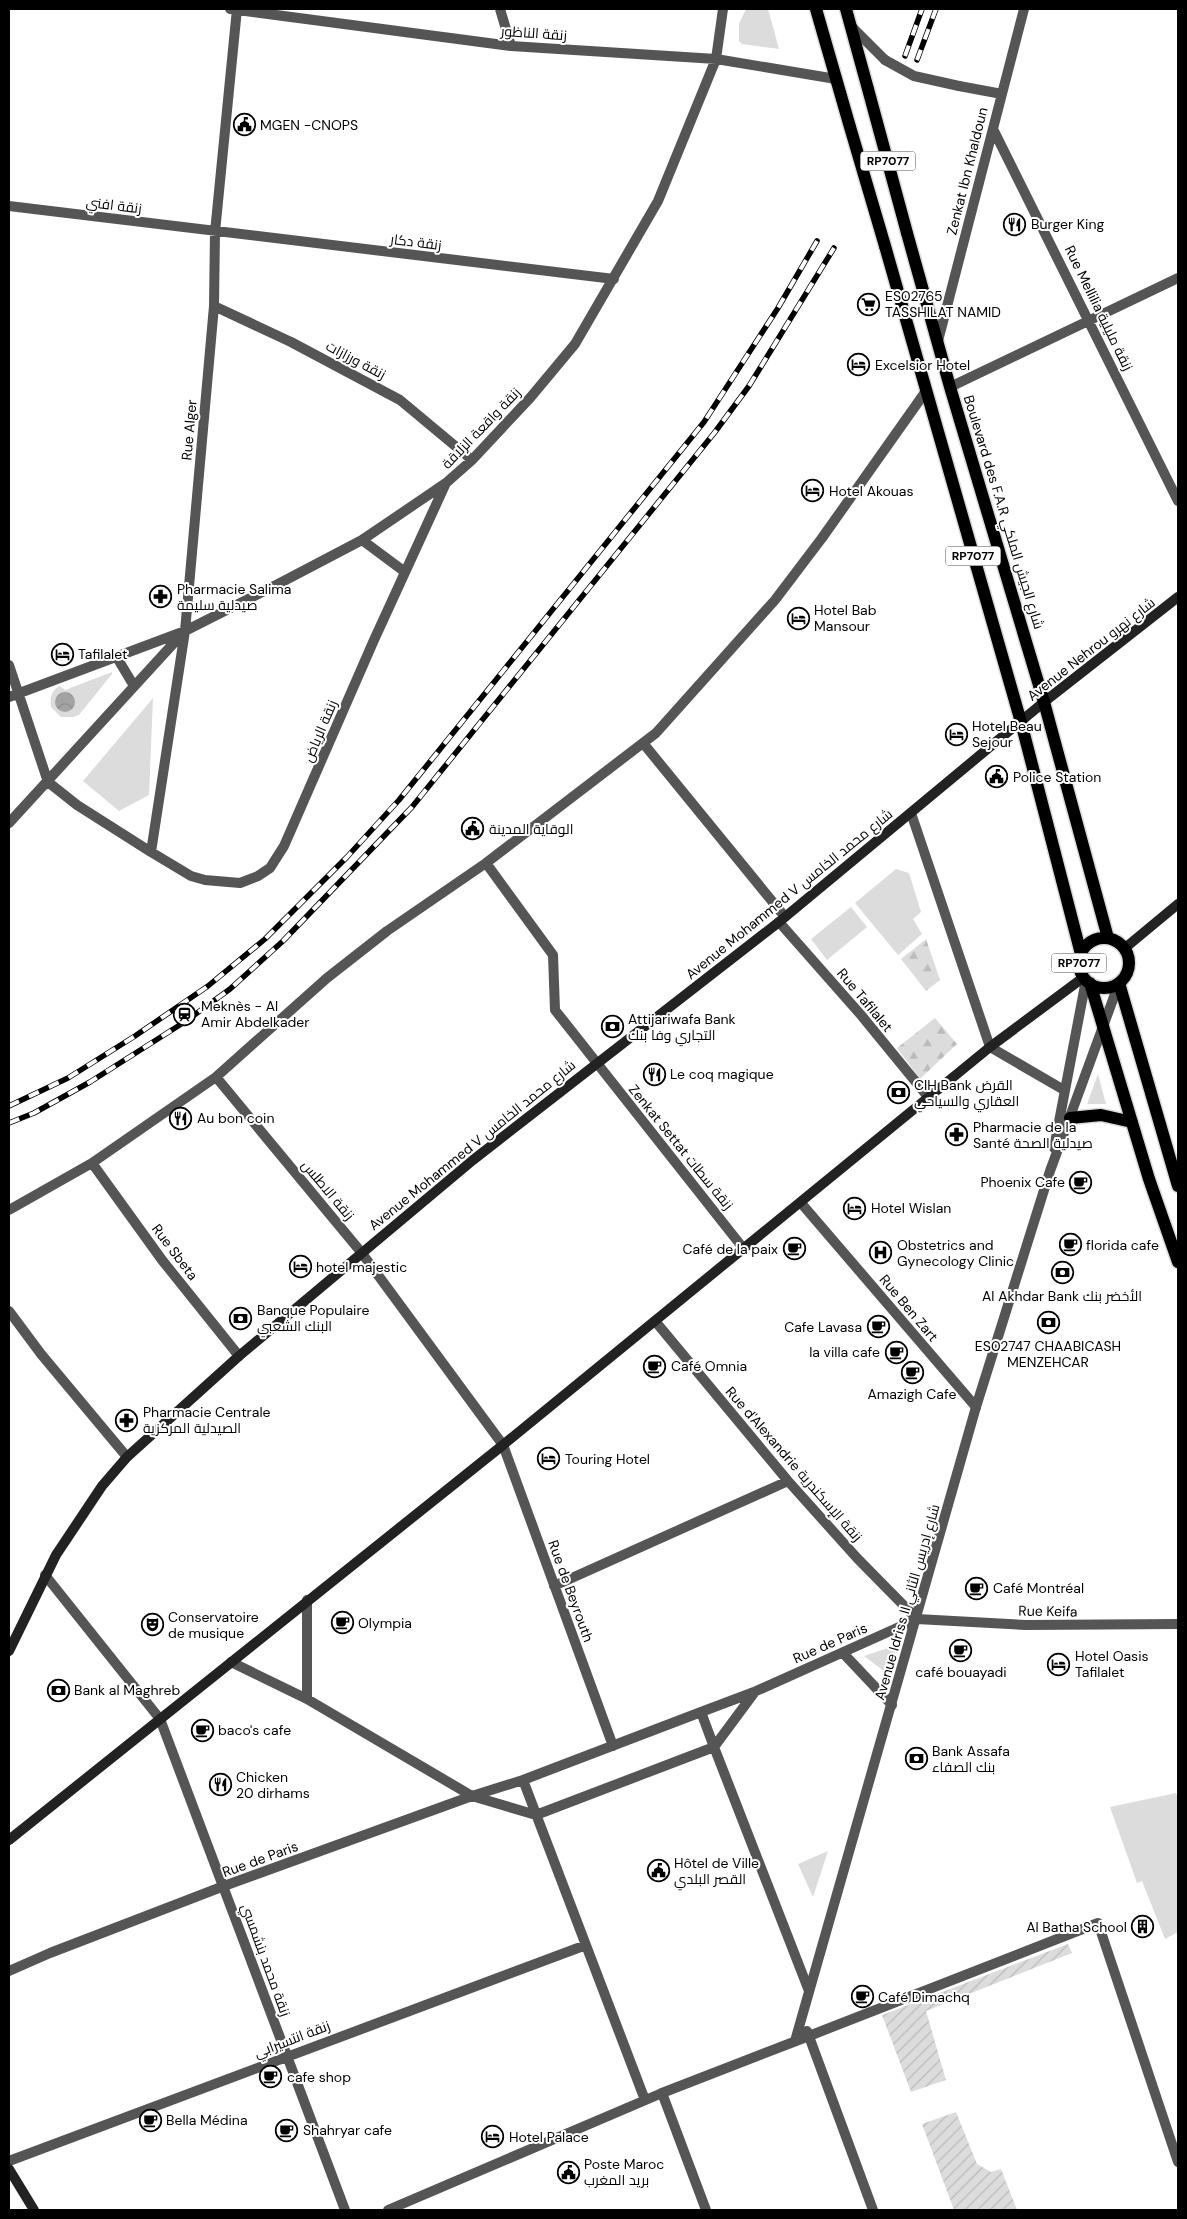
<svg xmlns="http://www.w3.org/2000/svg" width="1187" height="2219" font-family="'DM Sans',Cairo,sans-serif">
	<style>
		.grass { fill: #dcdcdc }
		.forest { fill: url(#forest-firs) }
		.garden { fill: url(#garden-furrows) }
		.water { fill: url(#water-waves) }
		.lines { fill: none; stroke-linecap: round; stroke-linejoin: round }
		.primary-casing { stroke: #dbdbdb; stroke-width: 15 }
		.pedestrian { stroke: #555; stroke-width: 10 }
		.minor { stroke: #555; stroke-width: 10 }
		.tertiary { stroke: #555; stroke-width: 10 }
		.secondary { stroke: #222; stroke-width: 10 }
		.primary { stroke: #000; stroke-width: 12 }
		.rail-casing { stroke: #000; stroke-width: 5.5 }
		.rail { stroke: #fff; stroke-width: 4; stroke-dasharray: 11; stroke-linecap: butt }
		.primary-bridge-casing { stroke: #dbdbdb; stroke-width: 15; stroke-linecap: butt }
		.minor-bridge { stroke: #555; stroke-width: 10 }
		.primary-bridge { stroke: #000; stroke-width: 12 }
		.labels { text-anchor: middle; stroke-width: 4; stroke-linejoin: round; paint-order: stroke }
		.shield { fill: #fff; stroke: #4c4c4c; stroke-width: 1 }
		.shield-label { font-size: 12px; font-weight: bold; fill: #000 }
		.street-label { font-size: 14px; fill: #000; stroke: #fff }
		.poi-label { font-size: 14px; fill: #000; stroke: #fff; text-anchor: start }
	</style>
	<defs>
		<pattern id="forest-firs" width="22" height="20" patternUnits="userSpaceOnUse" patternTransform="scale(1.25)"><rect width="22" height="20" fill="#dcdcdc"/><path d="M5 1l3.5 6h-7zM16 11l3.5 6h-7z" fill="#bbb"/></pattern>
		<pattern id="garden-furrows" width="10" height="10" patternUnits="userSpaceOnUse" patternTransform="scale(1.25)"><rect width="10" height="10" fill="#dcdcdc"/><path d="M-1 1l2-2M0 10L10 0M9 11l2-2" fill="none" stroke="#bbb"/></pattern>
		<pattern id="water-waves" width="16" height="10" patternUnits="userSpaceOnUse" patternTransform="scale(1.25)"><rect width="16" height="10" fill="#a3a3a3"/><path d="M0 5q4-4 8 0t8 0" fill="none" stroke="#8b8b8b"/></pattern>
	</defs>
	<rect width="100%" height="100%" fill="#fff"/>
	<path class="grass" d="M746 9H768L779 49 742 44 739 41V24Z
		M112 672V674L79 715 73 717H61L51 707C50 698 51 690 60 686L65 690Z
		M153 698 149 795 119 811 83 781Z
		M896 869 909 873 921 912 913 919 922 934 898 955 855 903Z
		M851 907 867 927 827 960 811 939Z
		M1098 1074 1106 1104H1087Z
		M897 1645 889 1675 864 1656Z
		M1176 1793 1178 1798V1932L1165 1939 1142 1881 1137 1883 1110 1807Z
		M828 1851 813 1897 798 1864Z"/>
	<path class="forest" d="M926 939 940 980 926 991 901 959Z
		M935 1018 957 1044 920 1079 897 1048Z"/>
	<path class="garden" d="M1068 1944 1072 1953 926 2011 946 2080 911 2092 882 2015Z
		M956 2112 977 2164 991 2172 1001 2169 1017 2210H954L922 2124Z"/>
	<path class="water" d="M55 702a10 10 0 1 1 20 0a10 10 0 1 1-20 0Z"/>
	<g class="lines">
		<defs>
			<path id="primary" d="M816 9 850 127
				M846 9 868 89
				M907 233 950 387 1044 702 1108 938
				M885 246 1021 722 1081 954
				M1079 963a25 25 0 1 1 50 0a25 25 0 1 1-50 0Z
				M1090 983 1149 1179 1178 1262
				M1119 983 1178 1186
				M1070 1118 1101 1115 1132 1122"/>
		</defs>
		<use href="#primary" class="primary-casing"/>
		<path class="pedestrian" d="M45 1575 160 1719
			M9 1971 50 1953 224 1886"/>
		<path class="minor" d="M230 9 511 46 716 59 836 79
			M500 9 511 46
			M852 27 885 60
			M959 86 1002 94
			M993 129 1178 501
			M9 206 614 279
			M214 306 291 342 400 400 472 460
			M938 341 1024 9
			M950 387 1178 278
			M362 540 405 572
			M116 656 134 686
			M9 665 48 782 77 805 151 852 191 876 205 880 240 883 258 876 270 868 284 846 374 640 446 483
			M9 697 185 631 280 583 362 540 446 483 472 460 530 398 575 344 658 201 716 59 723 9
			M643 743 785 917
			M911 813 990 1047 1064 1090
			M9 823 183 633
			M151 852 185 631 214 306 215 232 237 9
			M486 863 553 955 555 1010 743 1248
			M779 922 861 1015 929 1098
			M216 1077 361 1252 503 1445 613 1746
			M92 1163 162 1260 239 1356
			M801 1203 976 1407
			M9 1210 92 1163 216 1077 327 978 387 931 486 863 656 733 775 600 822 538 926 391
			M9 1311 41 1354 127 1457
			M655 1321 788 1481 857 1558 917 1619
			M554 1586 788 1481
			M307 1600V1699
			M843 1653 892 1705
			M231 1662 307 1699 472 1796 536 1815
			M754 1693 714 1747 809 1991
			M701 1712 754 1692 917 1619 1025 1625 1178 1624
			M160 1719 345 2210
			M536 1815 714 1747 701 1712 523 1780 645 2100
			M224 1886 472 1796 523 1780
			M809 2036 1098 1923 1178 2162
			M9 2161 586 1945
			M388 2210 662 2093"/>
		<path class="tertiary" d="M1054 1148 1086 980
			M807 2031 873 2210
			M795 2041 976 1407 1050 1171 1119 983
			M706 2210 662 2093 809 2036"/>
		<path class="secondary" d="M1125 948 1178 904
			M9 1651 56 1555 102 1486 127 1457 239 1356 473 1160 779 922 1044 702 1178 597
			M9 1840 503 1445 990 1047 1084 977
			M9 2169 34 2210"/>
		<use href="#primary" class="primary"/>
		<defs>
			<path id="rail" d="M905 56 922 9
				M917 60 936 9
				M9 1106 68 1078 135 1036 208 986 265 939 347 857 399 800 704 422 778 308 817 241
				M9 1123 34 1113 90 1082 186 1021 230 989 283 941 412 807 715 432 749 386 834 248"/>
		</defs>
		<use href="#rail" class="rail-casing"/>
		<use href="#rail" class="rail"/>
		<defs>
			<path id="primary-bridge" d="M868 89 907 233
				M850 127 885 246"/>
		</defs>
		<use href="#primary-bridge" class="primary-bridge-casing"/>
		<path class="minor-bridge" d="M885 60 914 76 959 86"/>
		<use href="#primary-bridge" class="primary-bridge"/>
	</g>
	<defs>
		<symbol id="civic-ring" viewBox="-11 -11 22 22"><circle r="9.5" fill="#fff" stroke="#000" stroke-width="1.5"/><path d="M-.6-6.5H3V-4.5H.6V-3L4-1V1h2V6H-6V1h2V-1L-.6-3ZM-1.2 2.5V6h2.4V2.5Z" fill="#000"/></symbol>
		<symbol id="restaurant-ring" viewBox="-11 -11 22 22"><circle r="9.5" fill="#fff" stroke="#000" stroke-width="1.5"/><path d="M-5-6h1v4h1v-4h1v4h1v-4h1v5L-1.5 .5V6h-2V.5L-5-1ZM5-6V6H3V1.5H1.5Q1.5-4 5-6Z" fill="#000"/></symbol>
		<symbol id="supermarket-ring" viewBox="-11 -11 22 22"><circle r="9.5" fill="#fff" stroke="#000" stroke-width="1.5"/><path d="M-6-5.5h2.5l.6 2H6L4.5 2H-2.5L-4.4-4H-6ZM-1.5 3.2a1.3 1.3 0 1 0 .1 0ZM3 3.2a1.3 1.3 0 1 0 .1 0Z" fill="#000"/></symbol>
		<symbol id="hotel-ring" viewBox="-11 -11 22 22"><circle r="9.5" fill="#fff" stroke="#000" stroke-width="1.5"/><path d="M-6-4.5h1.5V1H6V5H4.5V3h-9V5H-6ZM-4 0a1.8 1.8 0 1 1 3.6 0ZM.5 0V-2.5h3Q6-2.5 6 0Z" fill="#000"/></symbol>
		<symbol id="pharmacy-ring" viewBox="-11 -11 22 22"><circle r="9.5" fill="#fff" stroke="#000" stroke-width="1.5"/><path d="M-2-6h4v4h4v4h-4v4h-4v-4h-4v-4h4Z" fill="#000"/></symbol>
		<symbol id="station-ring" viewBox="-11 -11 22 22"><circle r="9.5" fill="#fff" stroke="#000" stroke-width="1.5"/><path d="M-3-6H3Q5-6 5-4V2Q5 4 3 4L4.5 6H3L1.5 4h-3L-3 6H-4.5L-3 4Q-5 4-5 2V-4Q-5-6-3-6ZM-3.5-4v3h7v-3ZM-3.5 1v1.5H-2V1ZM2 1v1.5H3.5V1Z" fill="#000"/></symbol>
		<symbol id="bank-ring" viewBox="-11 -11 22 22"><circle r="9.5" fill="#fff" stroke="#000" stroke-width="1.5"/><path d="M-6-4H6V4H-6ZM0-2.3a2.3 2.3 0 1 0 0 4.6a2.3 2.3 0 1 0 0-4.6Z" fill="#000"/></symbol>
		<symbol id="cafe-ring" viewBox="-11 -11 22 22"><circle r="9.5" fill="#fff" stroke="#000" stroke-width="1.5"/><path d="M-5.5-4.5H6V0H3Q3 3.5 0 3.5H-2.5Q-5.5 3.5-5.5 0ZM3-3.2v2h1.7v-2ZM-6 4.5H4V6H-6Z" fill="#000"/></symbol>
		<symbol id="hospital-ring" viewBox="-11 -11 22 22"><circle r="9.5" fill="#fff" stroke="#000" stroke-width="1.5"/><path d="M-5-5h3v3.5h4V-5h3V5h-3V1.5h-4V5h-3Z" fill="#000"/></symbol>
		<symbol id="theatre-ring" viewBox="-11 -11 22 22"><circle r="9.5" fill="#fff" stroke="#000" stroke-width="1.5"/><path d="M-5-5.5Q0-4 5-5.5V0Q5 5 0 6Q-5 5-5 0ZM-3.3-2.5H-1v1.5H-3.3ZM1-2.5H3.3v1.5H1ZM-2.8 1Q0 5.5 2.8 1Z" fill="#000"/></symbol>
		<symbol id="building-ring" viewBox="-11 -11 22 22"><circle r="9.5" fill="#fff" stroke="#000" stroke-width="1.5"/><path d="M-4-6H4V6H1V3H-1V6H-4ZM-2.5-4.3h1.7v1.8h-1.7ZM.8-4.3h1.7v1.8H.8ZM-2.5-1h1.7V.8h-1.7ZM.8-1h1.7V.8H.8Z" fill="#000"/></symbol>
	</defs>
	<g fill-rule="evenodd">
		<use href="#civic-ring" x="232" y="112" width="25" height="25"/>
		<use href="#restaurant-ring" x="1002" y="212" width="25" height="25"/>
		<use href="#supermarket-ring" x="856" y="292" width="25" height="25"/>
		<use href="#hotel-ring" x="846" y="352" width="25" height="25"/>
		<use href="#hotel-ring" x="800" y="478" width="25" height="25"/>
		<use href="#pharmacy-ring" x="148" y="584" width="25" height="25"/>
		<use href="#hotel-ring" x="786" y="606" width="25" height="25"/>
		<use href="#hotel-ring" x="50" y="642" width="25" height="25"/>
		<use href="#hotel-ring" x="944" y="722" width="25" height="25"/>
		<use href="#civic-ring" x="984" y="764" width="25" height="25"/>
		<use href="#civic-ring" x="460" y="816" width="25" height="25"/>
		<use href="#station-ring" x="172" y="1002" width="25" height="25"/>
		<use href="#bank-ring" x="600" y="1014" width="25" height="25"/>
		<use href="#restaurant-ring" x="642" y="1062" width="25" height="25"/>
		<use href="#bank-ring" x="886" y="1080" width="25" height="25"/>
		<use href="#restaurant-ring" x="168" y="1106" width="25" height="25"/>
		<use href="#pharmacy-ring" x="944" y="1122" width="25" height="25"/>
		<use href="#cafe-ring" x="1068" y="1170" width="25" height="25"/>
		<use href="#hotel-ring" x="842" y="1196" width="25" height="25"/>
		<use href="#cafe-ring" x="1058" y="1232" width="25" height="25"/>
		<use href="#cafe-ring" x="782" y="1236" width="25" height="25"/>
		<use href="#hospital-ring" x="868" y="1240" width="25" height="25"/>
		<use href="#hotel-ring" x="288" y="1254" width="25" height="25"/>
		<use href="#bank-ring" x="1050" y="1260" width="25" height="25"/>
		<use href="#bank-ring" x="228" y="1306" width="25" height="25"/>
		<use href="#bank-ring" x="1036" y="1310" width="25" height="25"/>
		<use href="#cafe-ring" x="866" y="1314" width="25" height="25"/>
		<use href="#cafe-ring" x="884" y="1340" width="25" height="25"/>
		<use href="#cafe-ring" x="642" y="1354" width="25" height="25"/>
		<use href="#cafe-ring" x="900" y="1360" width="25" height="25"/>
		<use href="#pharmacy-ring" x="114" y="1408" width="25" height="25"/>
		<use href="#hotel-ring" x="536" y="1446" width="25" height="25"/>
		<use href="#cafe-ring" x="964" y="1576" width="25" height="25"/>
		<use href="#cafe-ring" x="330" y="1610" width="25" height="25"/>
		<use href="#theatre-ring" x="140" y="1612" width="25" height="25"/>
		<use href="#cafe-ring" x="948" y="1638" width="25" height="25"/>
		<use href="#hotel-ring" x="1046" y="1652" width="25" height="25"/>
		<use href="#bank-ring" x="46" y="1678" width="25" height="25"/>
		<use href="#cafe-ring" x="190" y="1718" width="25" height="25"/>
		<use href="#bank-ring" x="904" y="1746" width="25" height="25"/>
		<use href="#restaurant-ring" x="208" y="1772" width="25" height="25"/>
		<use href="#civic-ring" x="646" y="1858" width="25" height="25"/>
		<use href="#building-ring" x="1130" y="1914" width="25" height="25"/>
		<use href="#cafe-ring" x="850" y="1984" width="25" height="25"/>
		<use href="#cafe-ring" x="258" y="2064" width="25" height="25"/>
		<use href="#cafe-ring" x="138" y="2108" width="25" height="25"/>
		<use href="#cafe-ring" x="274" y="2118" width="25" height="25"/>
		<use href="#hotel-ring" x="480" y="2124" width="25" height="25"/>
		<use href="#civic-ring" x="556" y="2160" width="25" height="25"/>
	</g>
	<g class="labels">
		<g class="shield">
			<rect x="860.5" y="151.5" width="55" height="19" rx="4"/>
			<rect x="945.5" y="546.5" width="55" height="19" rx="4"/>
			<rect x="1051.5" y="953.5" width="55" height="19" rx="4"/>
		</g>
		<g class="shield-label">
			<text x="888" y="165">RP7077</text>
			<text x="973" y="560">RP7077</text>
			<text x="1079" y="967">RP7077</text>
		</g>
		<g class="street-label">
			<text transform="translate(534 33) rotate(4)" y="5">زنقة الناظور</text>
			<text transform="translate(967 171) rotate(-76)" y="5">Zenkat Ibn Khaldoun</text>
			<text transform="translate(114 205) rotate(7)" y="5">زنقة افني</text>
			<text transform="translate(416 242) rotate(7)" y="5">زنقة دكار</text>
			<text transform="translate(1099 308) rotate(64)" y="5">Rue Mellilia زنقة مليلية</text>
			<text transform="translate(356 360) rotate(28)" y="5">زنقة ورزازات</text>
			<text transform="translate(481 428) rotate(-46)" y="5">زنقة واقعة الزلاقة</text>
			<text transform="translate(189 430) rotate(-85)" y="5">Rue Alger</text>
			<text transform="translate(1004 512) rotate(73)" y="5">Boulevard des F.A.R شارع الجيش الملكي</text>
			<text transform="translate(1091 649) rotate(-38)" y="5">Avenue Nehrou شارع نهرو</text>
			<text transform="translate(320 731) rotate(-67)" y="5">زنقة الرياض</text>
			<text transform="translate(789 894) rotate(-39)" y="5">Avenue Mohammed V شارع محمد الخامس</text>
			<text transform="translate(865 1000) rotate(50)" y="5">Rue Tafilalet</text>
			<text transform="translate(472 1145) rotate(-39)" y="5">Avenue Mohammed V شارع محمد الخامس</text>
			<text transform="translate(681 1147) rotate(51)" y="5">Zenkat Settat زنقة سطات</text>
			<text transform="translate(328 1190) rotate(50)" y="5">زنقة الاطلس</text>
			<text transform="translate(175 1252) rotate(53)" y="5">Rue Sbeta</text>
			<text transform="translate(909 1308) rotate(50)" y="5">Rue Ben Zart</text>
			<text transform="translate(794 1464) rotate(49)" y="5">Rue d'Alexandrie زنقة الإسكندرية</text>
			<text transform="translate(571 1591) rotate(70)" y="5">Rue de Beyrouth</text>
			<text transform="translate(907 1602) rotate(-74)" y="5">Avenue Idriss II شارع إدريس الثاني</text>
			<text transform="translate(1048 1611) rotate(1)" y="5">Rue Keifa</text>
			<text transform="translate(830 1643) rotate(-24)" y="5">Rue de Paris</text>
			<text transform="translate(260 1859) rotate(-20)" y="5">Rue de Paris</text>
			<text transform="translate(266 1960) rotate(70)" y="5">زنقة محمد بنشمسي</text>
			<text transform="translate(292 2039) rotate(-21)" y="5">زنقة انتسيرابي</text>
		</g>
		<g class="poi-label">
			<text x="260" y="130">MGEN -CNOPS</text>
			<text x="1031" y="229">Burger King</text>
			<text x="885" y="301">ES02765<tspan x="885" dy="16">TASSHILAT NAMID</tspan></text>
			<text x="875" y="370">Excelsior Hotel</text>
			<text x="829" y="496">Hotel Akouas</text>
			<text x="177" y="594">Pharmacie Salima<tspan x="177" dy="16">صيدلية سليمة</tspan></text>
			<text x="814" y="615">Hotel Bab<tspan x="814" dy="16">Mansour</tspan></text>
			<text x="78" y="659">Tafilalet</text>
			<text x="972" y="731">Hotel Beau<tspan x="972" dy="16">Sejour</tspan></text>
			<text x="1013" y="782">Police Station</text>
			<text x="489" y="834">الوقاية المدينة</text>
			<text x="201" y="1011">Meknès - Al<tspan x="201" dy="16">Amir Abdelkader</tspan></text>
			<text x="628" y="1024">Attijariwafa Bank<tspan x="628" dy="16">التجاري وفا بنك</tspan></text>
			<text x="670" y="1079">Le coq magique</text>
			<text x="914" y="1090">CIH Bank القرض<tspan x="914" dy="16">العقاري والسياحي</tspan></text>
			<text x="197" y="1123">Au bon coin</text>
			<text x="973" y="1132">Pharmacie de la<tspan x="973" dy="16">Santé صيدلية الصحة</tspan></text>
			<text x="1065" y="1187" text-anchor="end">Phoenix Cafe</text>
			<text x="871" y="1213">Hotel Wislan</text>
			<text x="897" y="1250">Obstetrics and<tspan x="897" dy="16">Gynecology Clinic</tspan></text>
			<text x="1086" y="1250">florida cafe</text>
			<text x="778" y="1254" text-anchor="end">Café de la paix</text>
			<text x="316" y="1272">hotel majestic</text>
			<text x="1062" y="1301" text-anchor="middle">Al Akhdar Bank الأخضر بنك</text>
			<text x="257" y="1315">Banque Populaire<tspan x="257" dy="16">البنك الشعبي</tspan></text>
			<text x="862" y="1332" text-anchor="end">Cafe Lavasa</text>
			<text x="1048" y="1351" text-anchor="middle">ES02747 CHAABICASH<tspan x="1048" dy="16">MENZEHCAR</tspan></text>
			<text x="880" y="1357" text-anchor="end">la villa cafe</text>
			<text x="671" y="1371">Café Omnia</text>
			<text x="912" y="1399" text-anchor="middle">Amazigh Cafe</text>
			<text x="143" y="1417">Pharmacie Centrale<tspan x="143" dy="16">الصيدلية المركزية</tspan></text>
			<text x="565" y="1464">Touring Hotel</text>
			<text x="993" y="1593">Café Montréal</text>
			<text x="168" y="1622">Conservatoire<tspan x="168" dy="16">de musique</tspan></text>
			<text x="358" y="1628">Olympia</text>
			<text x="1075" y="1661">Hotel Oasis<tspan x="1075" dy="16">Tafilalet</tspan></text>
			<text x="961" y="1677" text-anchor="middle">café bouayadi</text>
			<text x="74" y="1695">Bank al Maghreb</text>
			<text x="218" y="1735">baco's cafe</text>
			<text x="932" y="1756">Bank Assafa<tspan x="932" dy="16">بنك الصفاء</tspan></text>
			<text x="236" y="1782">Chicken<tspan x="236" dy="16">20 dirhams</tspan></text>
			<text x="674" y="1868">Hôtel de Ville<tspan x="674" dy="16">القصر البلدي</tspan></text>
			<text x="1127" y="1932" text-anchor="end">Al Batha School</text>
			<text x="878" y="2002">Café Dimachq</text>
			<text x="287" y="2082">cafe shop</text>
			<text x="166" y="2125">Bella Médina</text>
			<text x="303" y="2135">Shahryar cafe</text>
			<text x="509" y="2142">Hotel Palace</text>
			<text x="584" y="2169">Poste Maroc<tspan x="584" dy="16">بريد المغرب</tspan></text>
		</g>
	</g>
	<rect width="1187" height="2219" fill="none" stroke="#000000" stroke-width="20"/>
</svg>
